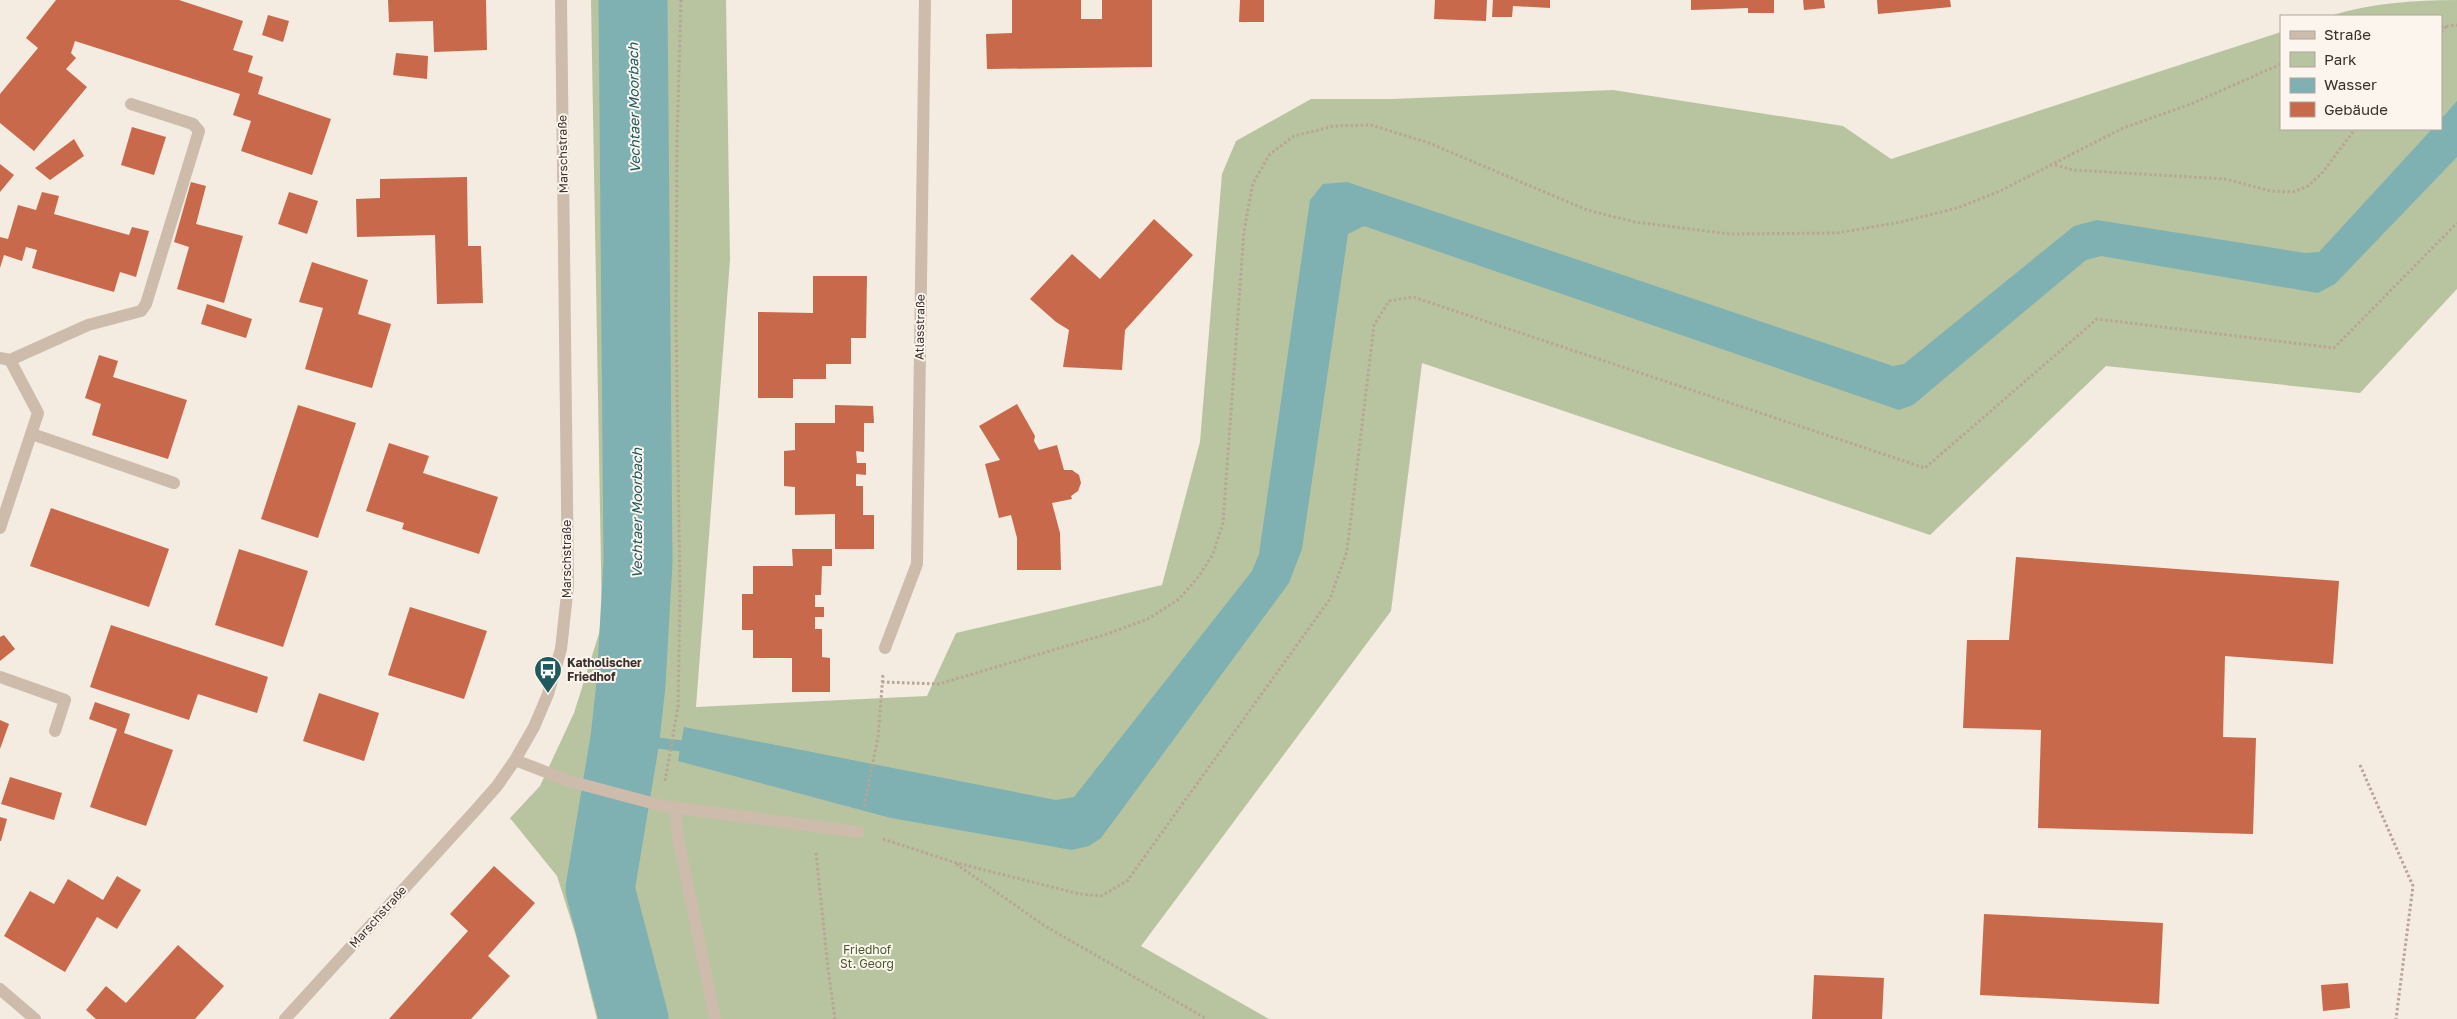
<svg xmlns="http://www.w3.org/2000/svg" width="2457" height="1019" font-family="'Golos Text',sans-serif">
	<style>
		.green { fill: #b8c4a0 }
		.water { fill: #7fb0b2 }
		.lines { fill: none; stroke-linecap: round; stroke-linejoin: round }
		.stream { stroke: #7fb0b2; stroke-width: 11 }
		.river { stroke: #7fb0b2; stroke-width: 69 }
		.building { fill: #c8694b }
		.path { stroke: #b9a596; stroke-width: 3; stroke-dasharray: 2.5 2.5; stroke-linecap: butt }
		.minor { stroke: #cdbbac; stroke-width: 12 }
		.labels { text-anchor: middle; stroke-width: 4; stroke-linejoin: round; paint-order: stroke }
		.street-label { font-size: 12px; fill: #3b302b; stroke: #fbf5ee }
		.poi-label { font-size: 12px; font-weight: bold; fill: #3b302b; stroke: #fbf5ee; text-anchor: start }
		.park-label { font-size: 12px; fill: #4a5a2e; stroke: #fbf5ee }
		.water-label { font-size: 14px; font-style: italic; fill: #1f5a5e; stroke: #fbf5ee }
	</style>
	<rect width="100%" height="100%" fill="#f4ebe1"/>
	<path class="green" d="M591 0H726L730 260 696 707 927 696 956 633 1162 585 1200 442 1222 174 1236 141 1311 99H1392L1613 90 1843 126 1891 159 2281 32V129H2441V16H2330C2371 3 2414 0 2457 0V289L2360 393 2106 366 1930 535 1422 363 1391 611 1141 946 1269 1019H597L576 936 557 876 510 818 540 786 574 713 602 624Z"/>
	<path class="water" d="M2457 101V157L2335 284 2318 293 2101 256 2086 260 1913 405 1899 410 1364 226 1348 234 1302 549 1289 583 1101 838 1089 846 1072 850 891 818 678 761 684 727 1056 800 1074 797 1252 571 1259 554 1310 200 1323 184 1347 182 1893 366 1904 364 2074 226 2097 220 2305 253 2319 252 2432 129H2441V119Z"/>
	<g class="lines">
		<path class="stream" d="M625 739 682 746"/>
		<path class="river" d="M633 0 638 562 631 684 625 739 600 889 634 1019"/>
	</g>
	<path class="building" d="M56 0H179L243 21 233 50 253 56 248 72 263 77 258 94 331 119 312 175 241 151 251 121 233 115 240 94 75 41 71 53 76 58 66 69 87 87 34 151 0 123V94L38 48 26 38Z
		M388 0H486L487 50 434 52 433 21 389 22Z
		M1012 0H1081V19H1102V0H1152V67L987 69 986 34 1012 33Z
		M1240 0H1264V22H1239Z
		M1435 0H1487L1486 21 1434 19Z
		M1493 0H1550V8L1513 6 1512 17H1492Z
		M1691 0H1774V13H1748V8L1691 10Z
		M1803 0H1824L1825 8 1804 10Z
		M1877 0H1950L1951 7 1878 14Z
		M268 15 289 21 283 42 262 35Z
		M396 53 428 56 427 79 393 75Z
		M132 127 166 137 154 175 121 165Z
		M74 139 84 156 50 180 35 168Z
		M0 164 14 175 0 192Z
		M467 177 468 246H481L483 303 437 304 435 235 357 237 356 199 380 198V179Z
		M191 182 206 186 196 224 243 236 224 303 177 289 189 247 174 242Z
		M42 192 59 196 54 214 129 235 132 227 149 231 136 277 120 272 114 292 32 268 37 250 26 247 22 261 4 255 0 268V237L8 239 18 205 36 210Z
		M289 192 318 201 307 234 278 224Z
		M1154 219 1193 255 1125 330 1122 370 1063 367 1069 330 1056 322 1030 299 1072 254 1100 279Z
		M312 262 368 280 358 314 391 324 372 388 305 369 323 308 299 302Z
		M813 276H867L866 338H851V364H826V379H793V398H758V312L813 313Z
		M207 304 252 319 246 338 201 324Z
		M99 355 118 361 113 377 187 400 168 459 92 435 101 404 85 398Z
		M1017 404 1035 436 1034 441 1039 450 1057 445 1064 470H1072L1079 475 1081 483 1078 491 1071 496 1072 499 1052 503 1060 533 1061 570H1017V538L1011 515 999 518 985 464 1000 460 979 426Z
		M298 405 356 423 318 538 261 519Z
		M835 405 873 406 874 423H864V452L856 451 857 463H866V475L856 474V486H863V515H874V549H835V514L795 515V487L784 486V451L795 450V423H835Z
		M389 443 429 456 423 473 498 497 479 554 402 529 404 523 366 511Z
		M51 508 169 549 149 607 30 566Z
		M239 549 308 571 283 647 215 625Z
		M792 549H832V566H822L821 595H815V607H824V617H815V629H822V657L830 658V692H792V658H753V630H742V594H753V566H793Z
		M2016 557 2339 581 2333 664 2225 656 2223 737 2256 738 2253 834 2038 828 2041 730 1963 728 1967 640H2009Z
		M410 607 487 631 464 699 388 675Z
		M111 625 268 677 257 713 198 694 189 720 90 687Z
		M4 635 15 649 0 661V637Z
		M319 693 379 713 364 761 303 741Z
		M95 702 130 714 124 733 173 750 146 826 90 807 117 729 89 719Z
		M0 720 9 724 0 749Z
		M10 777 62 793 54 820 1 804Z
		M0 817 7 819 1 841H0Z
		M494 866 535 903 488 956 510 976 471 1019H389L468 931 450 914Z
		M117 876 141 890 117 929 97 917 65 972 4 936 30 891 54 904 68 879 103 900Z
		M1984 914 2163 923 2159 1004 1980 995Z
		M178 945 224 986 195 1019H96L86 1010 106 986 126 1003Z
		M1814 975 1884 978 1882 1019H1812Z
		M2348 983 2350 1008 2323 1011 2321 985Z"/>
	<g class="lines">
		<path class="path" d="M2441 27 2457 25
			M2441 32 2447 26
			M2055 165 2073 170 2225 179 2271 191 2293 192 2308 186 2323 172 2355 129
			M882 682 939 684 1107 634 1148 619 1179 599 1199 576 1213 554 1223 523 1244 231 1253 183 1270 154 1294 136 1334 126 1371 125 1429 143 1587 210 1635 222 1730 234 1837 233 1901 222 1957 208 2000 191 2123 128 2191 104 2281 64
			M2360 765 2413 886 2396 1019
			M665 781 678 707 680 595 676 318 677 141 681 0
			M864 806 878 737 883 674
			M883 839 953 862 1080 894 1101 896 1127 881 1330 599 1347 551 1374 325 1389 301 1413 297 1925 468 2097 319 2334 348 2457 223
			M816 853 828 968 835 1019
			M956 864 1045 926 1207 1019"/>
		<path class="minor" d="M0 358 10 360 38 413 0 528
			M10 360 88 325 141 311 146 304 199 131 193 124 131 104
			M32 434 174 483
			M885 648 917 564 925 0
			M0 677 65 700 55 731
			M515 760 569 781 663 806 859 832
			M675 808 678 838 715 1019
			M0 989 35 1019
			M285 1019 474 812 497 786 515 760 534 727 548 694 561 649 568 585 561 0"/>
	</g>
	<defs>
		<symbol id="bus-pin" viewBox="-11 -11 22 30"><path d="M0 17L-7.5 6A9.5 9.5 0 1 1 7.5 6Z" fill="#1f5a5e" stroke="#fbf5ee"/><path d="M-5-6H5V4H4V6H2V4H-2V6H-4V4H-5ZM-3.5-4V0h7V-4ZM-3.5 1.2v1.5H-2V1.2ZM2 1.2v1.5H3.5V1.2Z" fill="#fff"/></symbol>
	</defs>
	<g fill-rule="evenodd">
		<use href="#bus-pin" x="532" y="654" width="32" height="43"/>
	</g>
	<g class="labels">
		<g class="street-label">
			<text transform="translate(563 154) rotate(-91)" y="4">Marschstraße</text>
			<text transform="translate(920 327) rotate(-89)" y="4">Atlasstraße</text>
			<text transform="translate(567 559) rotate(-90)" y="4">Marschstraße</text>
			<text transform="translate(378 917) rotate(-48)" y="4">Marschstraße</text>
		</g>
		<g class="poi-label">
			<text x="567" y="667">Katholischer<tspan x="567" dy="14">Friedhof</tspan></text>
		</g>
		<g class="park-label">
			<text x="867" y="954">Friedhof<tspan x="867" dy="14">St. Georg</tspan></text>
		</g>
		<g class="water-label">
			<text transform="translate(634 108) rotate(-91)" y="5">Vechtaer Moorbach</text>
			<text transform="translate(637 513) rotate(-90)" y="5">Vechtaer Moorbach</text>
		</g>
	</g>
	<rect x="2280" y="15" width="162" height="115" fill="#fbf5ee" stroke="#aea6a0"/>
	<rect x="2290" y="31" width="25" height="8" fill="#cdbbac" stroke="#aea6a0"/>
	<text x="2324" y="40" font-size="15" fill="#3b302b">Straße</text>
	<rect x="2290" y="52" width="25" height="15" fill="#b8c4a0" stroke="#aea6a0"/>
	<text x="2324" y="65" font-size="15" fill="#3b302b">Park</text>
	<rect x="2290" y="78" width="25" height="15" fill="#7fb0b2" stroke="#aea6a0"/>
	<text x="2324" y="90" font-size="15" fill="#3b302b">Wasser</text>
	<rect x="2290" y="102" width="25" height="15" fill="#c8694b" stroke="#aea6a0"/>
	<text x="2324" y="115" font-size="15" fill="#3b302b">Gebäude</text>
</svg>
